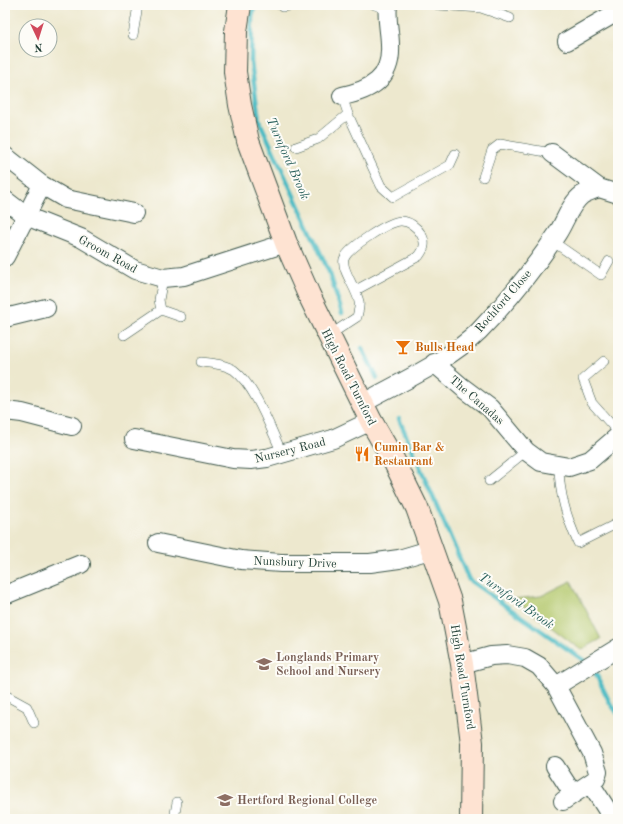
<svg xmlns="http://www.w3.org/2000/svg" width="623" height="824" font-family="'Old Standard TT',serif">
	<style>
		.green { fill: #b2c76b; stroke: #688250 }
		.lines { fill: none; stroke-linecap: round; stroke-linejoin: round }
		.stream { stroke: #4ebcc4; stroke-width: 4.5 }
		.lane-casing { stroke: #3e574b; stroke-width: 10 }
		.street-casing { stroke: #3e574b; stroke-width: 20 }
		.secondary-casing { stroke: #3e574b; stroke-width: 24 }
		.lane { stroke: #fff; stroke-width: 9 }
		.street { stroke: #fff; stroke-width: 18 }
		.secondary { stroke: #fee3d2; stroke-width: 22 }
		.labels { text-anchor: middle; stroke-width: 4; stroke-linejoin: round; paint-order: stroke }
		.street-label { font-size: 12px; fill: #1f3d34; stroke: #fdfcf7 }
		.food-label { font-size: 12px; font-weight: bold; fill: #c56008; stroke: #fdfcf7; text-anchor: start }
		.education-label { font-size: 12px; font-weight: bold; fill: #785e54; stroke: #fdfcf7; text-anchor: start }
		.water-label { font-size: 13px; font-style: italic; fill: #2d635f; stroke: #fdfcf7 }
	</style>
	<rect width="100%" height="100%" fill="#fdfcf7"/>
	<filter id="ink" filterUnits="userSpaceOnUse"><feTurbulence type="fractalNoise" baseFrequency=".025" numOctaves="2"/><feDisplacementMap in="SourceGraphic" scale="8" xChannelSelector="R" yChannelSelector="G"/><feConvolveMatrix kernelMatrix="1 2 1 2 8 2 1 2 1" color-interpolation-filters="sRGB"/></filter>
	<filter id="wash" filterUnits="userSpaceOnUse"><feTurbulence type="fractalNoise" baseFrequency=".012" numOctaves="4" result="noise"/><feDisplacementMap in="SourceGraphic" scale="16" xChannelSelector="R" yChannelSelector="G"/><feGaussianBlur stdDeviation="0.9" result="paint"/><feColorMatrix in="noise" values="0 0 0 0 0 0 0 0 0 0 0 0 0 0 0 0 0 1.4 0 .05"/><feComposite in="paint" operator="in"/></filter>
	<g filter="url(#wash)">
		<rect width="100%" height="100%" fill="#ede8ce"/>
		<path class="green" d="M571 581 601 639 581 650 514 599 541 596Z"/>
		<g class="lines">
			<path class="stream" d="M255 5 252 16 251 62 259 120 330 274 342 313
				M362 348 377 378
				M399 419 469 580 586 662
				M593 668 610 703 618 714"/>
		</g>
	</g>
	<g filter="url(#ink)">
		<g class="lines">
			<defs>
				<path id="lane" d="M375 5 387 10
					M438 5 481 8 510 18
					M282 7 297 5
					M133 35 138 5
					M342 96 348 114 381 186 393 197 450 165 455 154
					M296 147 318 139 348 114
					M483 177 492 150 500 144 552 153
					M552 241 601 275 609 261
					M163 278 159 300 161 310 181 317
					M124 335 161 310
					M328 336 357 317C358 312 360 307 359 302 357 289 341 270 344 259 348 248 389 221 401 221 409 221 417 227 421 234 426 242 425 248 419 256L356 290
					M604 361 583 379 592 403 618 432
					M201 362C211 363 225 364 234 370 256 387 270 428 282 453
					M559 466C559 494 567 518 578 543L618 523
					M489 481 526 451
					M5 695 27 707 34 723
					M174 819 177 802"/>
				<path id="street" d="M567 41 617 12
					M342 96C371 90 392 79 390 45 390 32 386 19 388 5
					M552 153 599 188
					M5 156 42 185 66 199 134 213
					M5 200 26 216 81 238 135 270 163 278 184 276 286 243
					M5 257 42 185
					M5 318 46 308
					M434 363 462 387 490 408 526 451 541 462 569 467 590 460 618 436
					M363 403C399 383 450 360 479 331 507 302 535 267 557 234 565 222 570 204 582 195 587 192 593 190 599 188L618 194
					M5 411 22 413 72 426
					M134 439 233 459 251 460 267 458 333 439 371 421
					M158 543 241 560 281 563H370L399 559 433 549
					M5 595 81 564
					M462 664 491 656 507 655 525 658 539 666 556 686 592 753 598 772 596 779 563 801
					M556 686 618 648
					M555 766 573 794
					M590 783 613 819"/>
				<path id="secondary" d="M240 5 236 31 235 72 240 105 248 141 286 243 309 295 371 421 394 461 417 508 450 601 462 664 472 743 471 819"/>
			</defs>
			<use href="#lane" class="lane-casing"/>
			<use href="#street" class="street-casing"/>
			<use href="#secondary" class="secondary-casing"/>
			<use href="#lane" class="lane"/>
			<use href="#street" class="street"/>
			<use href="#secondary" class="secondary"/>
		</g>
	</g>
	<defs>
		<symbol id="bar-bare" viewBox="-9 -9 18 18"><path d="M-6-5H6L.8 .8V4.5H3.5V6h-7V4.5H-.8V.8Z" fill="#e8710a" stroke="#fdfcf7" stroke-width="2.5" paint-order="stroke"/></symbol>
		<symbol id="restaurant-bare" viewBox="-9 -9 18 18"><path d="M-5-6h1v4h1v-4h1v4h1v-4h1v5L-1.5 .5V6h-2V.5L-5-1ZM5-6V6H3V1.5H1.5Q1.5-4 5-6Z" fill="#e8710a" stroke="#fdfcf7" stroke-width="2.5" paint-order="stroke"/></symbol>
		<symbol id="school-bare" viewBox="-9 -9 18 18"><path d="M0-5L7-2L0 1L-7-2ZM-4 1L0 2.5L4 1V4Q0 6-4 4Z" fill="#8d6e63" stroke="#fdfcf7" stroke-width="2.5" paint-order="stroke"/></symbol>
		<symbol id="university-bare" viewBox="-9 -9 18 18"><path d="M0-5L7-2L0 1L-7-2ZM-4 1L0 2.5L4 1V4Q0 6-4 4Z" fill="#8d6e63" stroke="#fdfcf7" stroke-width="2.5" paint-order="stroke"/></symbol>
	</defs>
	<g fill-rule="evenodd">
		<use href="#bar-bare" x="392" y="336" width="22" height="22"/>
		<use href="#restaurant-bare" x="351" y="443" width="22" height="22"/>
		<use href="#school-bare" x="253" y="653" width="22" height="22"/>
		<use href="#university-bare" x="214" y="789" width="22" height="22"/>
	</g>
	<g class="labels">
		<g class="street-label">
			<text transform="translate(108 254) rotate(29)" y="4">Groom Road</text>
			<text transform="translate(503 301) rotate(-49)" y="4">Rochford Close</text>
			<text transform="translate(349 377) rotate(63)" y="4">High Road Turnford</text>
			<text transform="translate(477 400) rotate(41)" y="4">The Canadas</text>
			<text transform="translate(290 450) rotate(-14)" y="4">Nursery Road</text>
			<text transform="translate(295 562) rotate(2)" y="4">Nunsbury Drive</text>
			<text transform="translate(463 677) rotate(81)" y="4">High Road Turnford</text>
		</g>
		<g class="food-label">
			<text x="415" y="351">Bulls Head</text>
			<text x="374" y="451">Cumin Bar &amp;<tspan x="374" dy="14">Restaurant</tspan></text>
		</g>
		<g class="education-label">
			<text x="276" y="661">Longlands Primary<tspan x="276" dy="14">School and Nursery</tspan></text>
			<text x="237" y="804">Hertford Regional College</text>
		</g>
		<g class="water-label">
			<text transform="translate(289 158) rotate(66)" y="5">Turnford Brook</text>
			<text transform="translate(517 600) rotate(35)" y="5">Turnford Brook</text>
		</g>
	</g>
	<rect width="623" height="824" fill="none" stroke="#fdfcf7" stroke-width="20"/>
	<g transform="translate(38 38) rotate(176)"><circle r="19" fill="#fdfcf7" stroke="#a4b0a9"/>
	<path d="M0-3L7 15L0 10L-7 15Z" fill="#d1495b"/>
	<text y="-6" font-size="11" font-weight="bold" text-anchor="middle" fill="#1f3d34">N</text>
	</g>
</svg>
